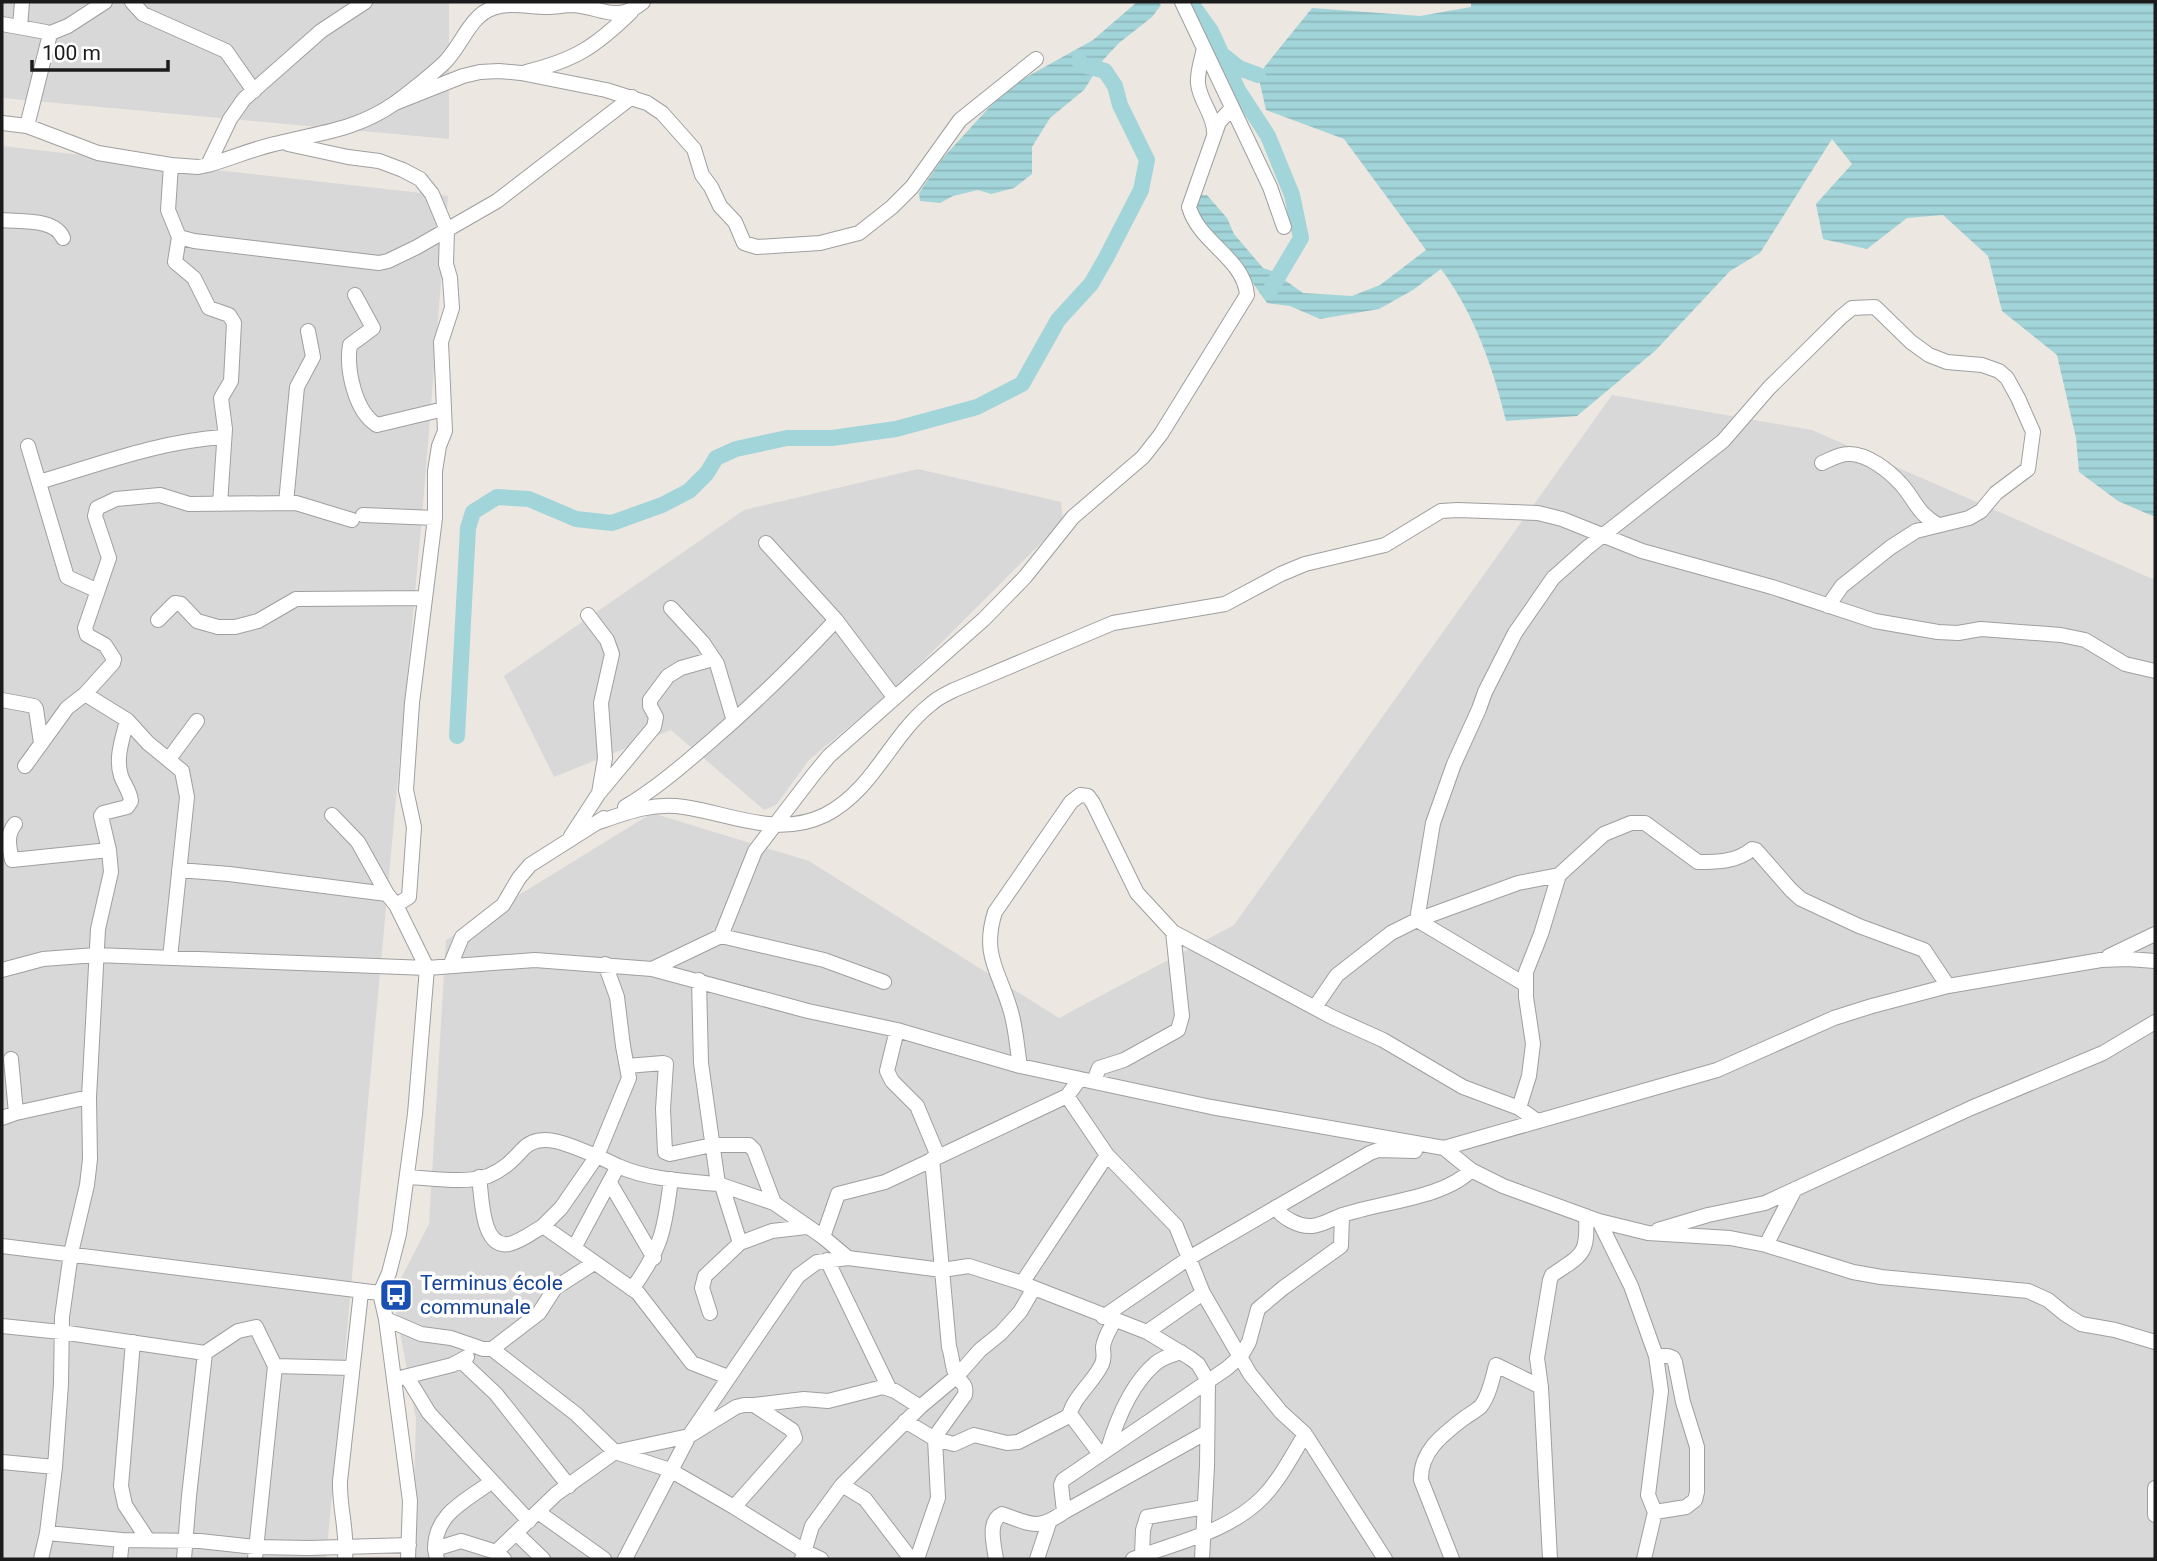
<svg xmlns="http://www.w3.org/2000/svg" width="2157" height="1561" font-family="Roboto,sans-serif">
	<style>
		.residential { fill: #d9d8d8 }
		.water { fill: url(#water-rules) }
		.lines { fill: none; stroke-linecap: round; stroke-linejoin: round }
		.river { stroke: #a2d5d9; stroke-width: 16 }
		.minor-casing { stroke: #9f9f9f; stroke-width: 16 }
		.minor { stroke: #fff; stroke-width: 14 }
		.labels { text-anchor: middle; stroke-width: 7; stroke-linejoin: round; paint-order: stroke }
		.transit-label { font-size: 21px; fill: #164399; stroke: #fff; text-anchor: start }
	</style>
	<defs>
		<pattern id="water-rules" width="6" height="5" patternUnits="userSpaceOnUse" patternTransform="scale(1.75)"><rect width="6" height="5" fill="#a2d5d9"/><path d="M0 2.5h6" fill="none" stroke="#8bb6ba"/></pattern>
	</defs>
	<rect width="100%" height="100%" fill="#ede7e1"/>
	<path class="residential" d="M2 2H449V139L2 98Z
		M2 146 448 196 422 517 326 1559H2Z
		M1612 395 1812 430 2155 580V1559H412L416 1419 393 1294 429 1224 446 940 652 813 809 861 1059 1018 1234 925Z
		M918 469 1061 502 1063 521 899 685 809 760 776 805 764 810 671 730 554 777 504 676 744 510Z"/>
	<path class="water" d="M1137 2H1158L1161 5 1152 17 1119 43 1103 60 1084 90 1050 118 1032 147V174L1014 188 991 194 978 190 953 196 940 203 920 201 919 193 942 159 995 101 1023 79 1093 40Z
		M1471 2H2155V517L2118 501 2079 472 2076 438 2057 355 2002 311 1988 256 1943 215 1907 218 1867 249 1823 239 1816 204 1852 164 1832 139 1760 253 1730 271 1656 350 1577 416 1506 421C1493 367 1474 313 1441 269L1413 290 1379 309 1320 319 1290 306 1267 303 1240 265 1193 215 1198 195H1207L1227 218 1234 234 1263 268 1272 271 1303 293 1352 296 1380 285 1426 250 1344 139 1266 110 1258 75 1312 8 1420 16 1471 7Z"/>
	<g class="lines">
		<path class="river" d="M1190 2 1211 31 1238 90 1268 136 1292 195 1301 238 1269 292
			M1224 56 1239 68 1258 75
			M457 736 468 528 473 512 497 497 529 499 576 519 612 523 662 505 689 491 707 473 716 458 736 449 787 438H832L896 429 977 407 1022 384 1058 320 1091 284 1106 258 1141 190 1147 160 1120 105 1115 86 1105 71 1084 65 1079 61"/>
		<defs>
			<path id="minor" d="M132 2 143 14 226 51 254 91
				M1182 2 1270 187 1284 227
				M2 24 46 32 49 38 27 126
				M20 27 22 2
				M48 34 68 26 105 2
				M1204 48C1202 59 1197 72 1198 83 1199 100 1214 114 1214 132
				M526 72C575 60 595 47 631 12
				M395 103 463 76 480 72 499 71 521 73 606 90 647 103 662 113 694 149 702 175 711 187 720 206 735 222 744 243 757 247 820 243 859 233 892 207 912 187 960 120 1036 59
				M2 123 27 126 98 153 171 165 198 167 208 165C232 158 255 148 279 143 322 132 356 130 395 103 411 91 429 77 444 63 461 47 470 15 493 8 510 2 529 7 547 7 556 7 564 5 573 5 603 7 616 24 643 2
				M288 144 348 157 379 161 403 170 420 179 432 194 447 230 446 264 450 278 452 308 441 342 445 431 439 446 435 471V518
				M171 165 168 210 179 237 194 241 379 263 388 261 417 247 497 201 632 97
				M208 165 230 119 244 99 321 31 365 2
				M2 220C20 222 55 218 63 238
				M179 237 175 262 194 278 209 308 229 315 234 323 231 381 221 398 225 429 220 504
				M355 295 373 328 350 345C346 369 355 412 377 425L444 409
				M28 446 67 577 96 590
				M1822 463C1831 459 1839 454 1848 454 1867 453 1889 471 1901 484 1916 501 1916 512 1938 525
				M39 482C100 464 160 441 224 437
				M286 503 297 387 313 357 308 331
				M363 515 435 518 412 703 406 790 414 827 409 897 396 905
				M766 543 836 620 894 697
				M671 608 703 643 717 664 734 721
				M158 620 175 603 181 604 197 621 218 627H235L258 621 296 599 425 598
				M85 694 127 720 148 743 182 771 187 797 170 958
				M2 700 34 706 36 709 41 743
				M127 720C123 738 115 757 121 776 124 785 130 791 131 801L127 807 103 813 101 816 109 850 111 872 98 929 89 1097 90 1159 87 1185 71 1253 62 1317 61 1384 55 1467 47 1533 122 1540 200 1541 255 1547 309 1548 409 1545
				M169 759 197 721
				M25 766 67 708 85 694 113 663 114 659 105 645 87 635 85 628 109 558 95 516 97 508 116 499 160 495 189 504 296 503 352 520
				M600 792 654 727 656 717 650 706V700L668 676 681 668 713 659
				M625 807C657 788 683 765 711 741 755 703 796 663 836 620
				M332 815 358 842 387 894
				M596 823C625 813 652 802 684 807 732 814 777 838 825 815 874 790 890 736 931 704 937 698 946 694 954 690L1113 623 1225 604 1281 574 1305 564 1385 545 1441 511 1458 510 1538 513 1562 519 1642 551 1772 587 1875 621 1938 632 1958 633 1981 629 2061 635 2085 640 2125 664 2155 671
				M15 824C6 835 9 847 12 860L109 850
				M571 836 599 793 605 758 601 703 612 654 607 640 588 615
				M1417 920 1433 823 1454 764 1479 709 1485 692 1515 633 1553 578 1588 547 1723 441 1769 388 1841 317 1852 308 1875 307 1911 342 1929 355 1947 362 1982 365 1999 371 2007 378 2018 398 2033 432 2028 469 1996 493 1981 511 1969 518 1916 531 1891 547 1842 586 1828 606
				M1417 920 1526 985
				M721 936 824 960 884 982
				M2109 956 2155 934
				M450 966 462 937 503 905 519 878 530 865 604 818
				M652 969 721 936 755 851 814 774 829 756 984 619 1025 577 1073 517 1143 457 1161 434 1247 295C1244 258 1199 243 1189 207L1219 122 1232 108
				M2 970 43 959 96 955 427 968 396 905 387 894 229 874 179 870
				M699 980 701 1063 718 1184 774 1203 823 1237 848 1258
				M1315 1007 1337 975 1391 933 1417 920 1518 883 1559 875
				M897 1030 887 1071 892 1081 917 1106 938 1156
				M11 1059 16 1113
				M627 1066 663 1063 666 1064 663 1109 665 1152 670 1154 712 1145H749L754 1150 774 1203
				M1020 1066C1017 1048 1016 1029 1011 1012 1000 972 981 956 995 912L1071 802 1080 795 1088 796 1093 803 1137 893 1173 932 1332 1017 1383 1040 1463 1087 1519 1108 1537 1121
				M1094 1081 1099 1068 1124 1060 1178 1030 1182 1016 1173 932
				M1519 1108 1529 1076 1533 1044 1526 997V972L1541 934 1559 875 1604 834 1631 823H1645L1698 862C1717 862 1737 862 1752 849L1756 850 1791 890 1801 899 1859 926 1924 950 1948 986
				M2 1118 16 1113 89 1097
				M1444 1148 1471 1170 1503 1186 1599 1221 1648 1233 1730 1238 1766 1245 1853 1272 1881 1277 2028 1291 2048 1300 2065 1314 2081 1324 2115 1330 2155 1342
				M1107 1155 1176 1226 1203 1293 1250 1374 1281 1412 1305 1434
				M932 1159 949 1347C952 1355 952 1367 956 1375 961 1384 967 1383 965 1395L934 1438
				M618 1166C649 1180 686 1181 718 1184
				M407 1177C432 1178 464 1184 488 1176 503 1170 512 1161 522 1150 541 1128 574 1148 597 1156L629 1078 623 1046 617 997 605 964
				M479 1177C482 1196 481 1249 509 1244 520 1242 533 1232 543 1226
				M610 1183 654 1258
				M722 1186 740 1243
				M1276 1207C1281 1218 1300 1227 1312 1226 1323 1225 1333 1218 1343 1215 1380 1202 1445 1198 1471 1170
				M1599 1221 1631 1286 1656 1356 1661 1391 1648 1495 1655 1512 1644 1559
				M1658 1230 1708 1215 1765 1203 1971 1108 2103 1053 2155 1022
				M823 1237 838 1194 885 1182 1067 1096
				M1766 1245 1795 1189
				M2 1246 380 1293
				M574 1248 618 1166 597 1156 561 1208 543 1226 638 1293 692 1363 728 1377
				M827 1260 889 1388
				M1034 1288 1147 1332 1190 1358 1198 1364 1208 1381 1207 1466 1202 1559
				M632 1289C662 1248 665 1228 671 1179
				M710 1313 702 1288 705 1276 740 1243 772 1231 806 1227
				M1103 1317 1189 1258 1370 1153 1378 1150 1415 1151
				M386 1319 421 1334 451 1338 483 1349H492L576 1414 615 1452 670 1470 734 1507 806 1552 821 1559
				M2 1326 61 1332 205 1353
				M1147 1332 1203 1293
				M133 1342 121 1486 125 1505 148 1540
				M492 1349 539 1313 555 1288 594 1263
				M461 1361 496 1394 569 1486
				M407 1377 429 1413 529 1521
				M400 1378 452 1365 467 1357
				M1541 1387 1537 1358 1550 1280 1552 1275C1583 1254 1588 1255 1586 1216
				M754 1405 804 1399 828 1401 883 1387 895 1391 920 1407
				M1069 1416C1074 1396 1093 1383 1102 1364 1105 1357 1103 1354 1103 1347 1104 1338 1110 1329 1114 1321
				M905 1421 935 1439 938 1498 917 1559
				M935 1439 954 1444 974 1435 1007 1443 1018 1442 1069 1416 1073 1418 1100 1454
				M1108 1449C1117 1419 1132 1383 1156 1363 1163 1357 1172 1355 1181 1352
				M2 1462 55 1467
				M842 1485 865 1499 911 1559
				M2155 1488V1515
				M538 1512 604 1559
				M1064 1512 1207 1432
				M1655 1512 1686 1507 1695 1500 1697 1492V1447L1683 1402 1675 1362 1673 1358 1668 1356H1656
				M516 1533 543 1559
				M435 1549C435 1513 466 1501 491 1482
				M496 1552 556 1494 615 1452 689 1436 736 1407 744 1405H754L792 1430 795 1438 734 1507
				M1142 1555 1143 1530 1147 1517 1205 1507
				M41 1559 47 1533
				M120 1559 122 1540
				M184 1559 189 1496 205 1353 238 1331 256 1327 275 1366
				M255 1559 275 1366 351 1368
				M345 1559C348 1533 339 1507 340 1481L361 1292
				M408 1559 410 1501 386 1319 380 1293 389 1273 399 1234 415 1114 427 968 535 960 652 969 808 1011 897 1030 1020 1066 1211 1107 1444 1148 1717 1070 1834 1018 1872 1006 1948 986 2101 960 2128 959 2155 961
				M437 1559 435 1549 461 1541 496 1552 504 1559
				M625 1559 689 1436 798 1276 817 1262 848 1258 942 1270 969 1266 1022 1283
				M802 1559 812 1526 842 1485 920 1407 957 1376 980 1350 1001 1333 1020 1312 1034 1288 1022 1283 1107 1155 1067 1096 1080 1079
				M996 1559C994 1545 987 1521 1002 1514 1031 1524 1037 1531 1064 1512L1061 1485 1063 1480 1226 1369 1241 1356 1249 1342 1258 1309 1283 1288 1341 1246 1342 1215
				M1037 1559 1049 1523
				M1133 1559C1177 1542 1229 1532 1263 1497 1280 1479 1292 1456 1305 1434L1385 1559
				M1452 1559 1421 1480C1420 1452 1442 1435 1463 1419 1468 1415 1476 1411 1481 1406 1489 1396 1493 1377 1496 1365L1541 1387 1550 1559"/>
		</defs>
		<use href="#minor" class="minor-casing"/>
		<use href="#minor" class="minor"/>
	</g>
	<defs>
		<symbol id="bus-square" viewBox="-11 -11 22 22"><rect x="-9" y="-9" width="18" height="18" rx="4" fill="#1a4fb4" stroke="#fff"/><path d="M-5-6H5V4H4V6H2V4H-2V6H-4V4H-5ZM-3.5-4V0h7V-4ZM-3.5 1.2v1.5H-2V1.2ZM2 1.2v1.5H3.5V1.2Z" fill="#fff"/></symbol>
	</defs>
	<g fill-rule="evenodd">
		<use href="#bus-square" x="377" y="1276" width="38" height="38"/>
	</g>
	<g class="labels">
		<g class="transit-label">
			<text x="420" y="1290">Terminus école<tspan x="420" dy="24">communale</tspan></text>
		</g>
	</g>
	<rect width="2157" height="1561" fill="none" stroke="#1b1b1b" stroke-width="7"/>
	<path d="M32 60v10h136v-10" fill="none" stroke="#1b1b1b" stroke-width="3.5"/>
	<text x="42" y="60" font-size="21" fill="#1b1b1b" stroke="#ffffff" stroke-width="5" paint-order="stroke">100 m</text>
</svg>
